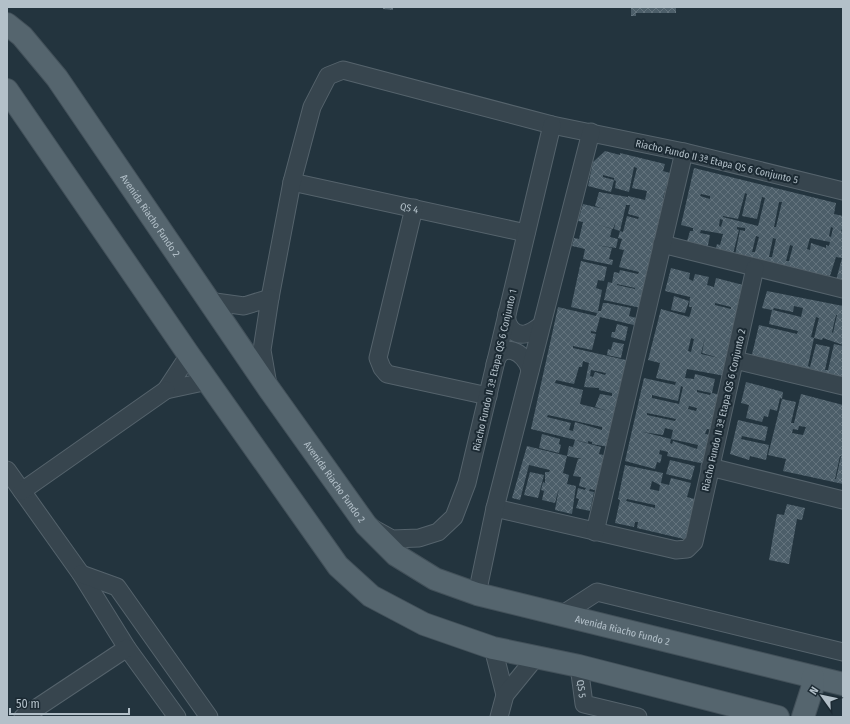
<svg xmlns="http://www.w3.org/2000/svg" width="850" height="724" font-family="'Fira Sans Condensed',sans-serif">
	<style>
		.building { fill: url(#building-cross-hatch); fill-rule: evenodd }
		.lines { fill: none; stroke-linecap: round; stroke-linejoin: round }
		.minor-casing { stroke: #55636c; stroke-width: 19 }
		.major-casing { stroke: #43515a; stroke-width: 24 }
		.minor { stroke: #37454e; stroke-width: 17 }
		.major { stroke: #55656e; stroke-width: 22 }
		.labels { text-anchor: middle; stroke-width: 4; stroke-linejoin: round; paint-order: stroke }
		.street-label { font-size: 10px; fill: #b3c0c9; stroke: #1c2a33 }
	</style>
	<defs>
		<pattern id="building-cross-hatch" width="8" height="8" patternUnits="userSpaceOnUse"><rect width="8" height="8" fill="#4c5e69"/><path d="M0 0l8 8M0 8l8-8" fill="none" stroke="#63737d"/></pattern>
	</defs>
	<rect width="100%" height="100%" fill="#23343e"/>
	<path class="building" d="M383 7H393V10L383 9Z
		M631 7H676V13H636V16H631Z
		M605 151 620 155V153L665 164 663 171 673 174 670 185 667 184 663 198 666 199 641 308 604 300 608 282 612 283 614 272 619 273 620 270 638 274 639 272 619 267 624 250 619 249 622 239 618 238 620 231 623 232 627 216 638 219 639 217 628 214 630 205H626L620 231 614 229 616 221 613 229 592 223 612 229 610 237 618 239 616 248 596 245 612 248 609 259 613 260 612 265 583 259 585 249 572 246 574 238 579 239 583 222 578 221 583 204 604 209 595 206 599 192 628 197V196L645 200 647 191 632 188 637 168 634 167 629 192 615 188 616 181 614 180 611 192 588 186 593 162ZM603 175 614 178V180L603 177ZM617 284 635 288V289L617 285Z
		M694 168 836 203 834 214 843 216V227L841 231 843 232V286L835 284 842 258 836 257 830 276 820 274 819 278 714 255 717 244 720 245 723 234 701 230 700 233 710 235 707 250 686 245 690 231H693V228L681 225ZM745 193 747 194 742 216 757 219 762 197 765 198 758 226 723 217V216L738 219ZM701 194 710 196V199L700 196ZM779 202H782L776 227H774ZM720 219 723 220 721 227 719 226ZM737 227 745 228V231L740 230 735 255 733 254 739 230 737 229ZM831 227 833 228 831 237 829 236ZM756 236 759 237 755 252H752ZM773 238 776 239 772 257H769ZM810 238 830 242 829 246 826 245V248L811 243 810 250 807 249ZM790 245 793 246 789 261H786Z
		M581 261 607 267 604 281 598 280 596 288 602 290 598 311H601L603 303H607L631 308 629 316 640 319 638 326 600 317 596 332 591 331V333L596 334 592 350 573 346V348L630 361 609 447 592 444V442L588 441V443L531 429 558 307 596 316 597 313 571 307ZM583 361 589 363 584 387 599 388V390L612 393V396L600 394 595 407 608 411 580 404 583 390 555 383 556 380 574 384 579 367H582ZM591 370 606 373 605 375 595 372 593 377 590 376ZM548 415 602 427V430L575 422 573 431 569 430 571 423 547 417Z
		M671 268 690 273 689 279 693 281 695 274 709 277 707 285 714 287 716 278 747 286 725 376 687 369 685 378 694 379 695 374 715 379 712 393 721 395 713 430 707 429 705 434 711 435 705 464 667 456 668 452 660 450 659 454 662 455 661 460 660 463 657 462 655 469 625 461 644 378 675 385 676 382 656 378 660 363 648 360 661 309 689 317 690 315 692 307H689L690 297 665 291ZM715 303 731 307V309L715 305ZM705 337 702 353 719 358 701 354ZM691 338 694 339 691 352 688 351ZM681 386 683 387 679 404 652 398V395L678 401ZM697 390 711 393 710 395 697 392ZM689 406 697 408 696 411 688 409ZM647 413 676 419 675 421 647 415ZM665 428 673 430 671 439 643 432 663 435ZM671 439 698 445 697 449 673 441 672 444 670 443Z
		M767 291 843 306V345L823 338 822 340 814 338 819 318 816 317 811 337 814 338 808 366 810 367 816 344 830 347 825 370H828L834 344 843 346V386L750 363 759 325 797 334 798 331 769 324 772 310 762 308ZM794 306 803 308 801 317 773 310 774 308 793 312ZM836 315H837L833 333 832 332Z
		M674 296 689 301 685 313 671 310Z
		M617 324 628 327 625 341 611 337 612 332H615Z
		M613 342 624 344 621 358 607 355 608 349 611 350Z
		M746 382 783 392 782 399 796 402 791 423H794L801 394 843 405V484L783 471 786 459 768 455 782 399 780 398 777 411 770 409 768 417 764 416 762 422 746 418 749 405 741 403ZM799 426 806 427 803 435 792 433 793 429 798 430ZM840 456H841L836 479H835Z
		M738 420 768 427 765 441 742 436 741 439 769 445 766 460 750 456 749 460 730 454Z
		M542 434 560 439 559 444 561 445 559 453 539 448Z
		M575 440 601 447 599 454 607 456 598 491 590 489 589 491 594 492 590 511 576 508 579 499 576 498 578 488 585 490 586 488 579 486 581 477 573 476 578 459H582L567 456 569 446 573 447Z
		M527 446 567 456 563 473 569 475 567 484 576 486 572 514 555 510 559 488 555 503 542 500 544 491 541 490 543 482 545 483V472H549L550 470 529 465 520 500 512 498Z
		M670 460 695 466 691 480 666 474Z
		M625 465 663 473 661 483 669 485 671 478 691 483 687 497 698 500 688 540 637 528 638 522H635L634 527 615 523 620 500 618 499ZM652 481 660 485 659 491 650 489ZM627 499 655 505V508L626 501Z
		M530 472 544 475 538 498 524 495Z
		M787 504 805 508 802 520 797 519 789 564 769 560 777 514 784 515Z"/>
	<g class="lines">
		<defs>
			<g id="minor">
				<path id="s1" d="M292 182 526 233"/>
				<path d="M414 208 378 358 382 368 387 374 488 396"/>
				<path d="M662 244 843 289"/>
				<path d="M270 298 292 182 312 107 328 76 343 70 552 125 684 152 843 191"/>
				<path d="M208 301 244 306 270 298 262 350 268 385"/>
				<path d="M507 313C505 324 513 336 525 334 531 333 536 329 540 326"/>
				<path d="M189 355 166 390 208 381"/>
				<path d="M735 360 843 386"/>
				<path d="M495 364C501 340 525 351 530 370"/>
				<path d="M710 467 843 500"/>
				<path d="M7 470 81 574 127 648 177 717"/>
				<path d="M22 491 166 390"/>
				<path d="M495 508 676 550 687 549 694 542 755 268"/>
				<path d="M374 529 392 539 419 538 438 532 454 517 467 483 552 125"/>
				<path d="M595 532 684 152"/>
				<path d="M81 574 117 587 209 717"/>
				<path d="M477 594 495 508 591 132"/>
				<path d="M563 614 597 592 843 652"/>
				<path d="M493 648 505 695"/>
				<path id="s2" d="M579 666 584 704 638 717"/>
				<path d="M23 717 127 648"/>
				<path d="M499 717 505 695 536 657"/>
			</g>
			<g id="major">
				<path id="s3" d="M7 24 22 36 57 78 269 389 366 525 396 555 435 579 477 594 843 684"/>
				<path d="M7 90 189 355 338 566 371 596 424 624 493 648 579 666 778 717"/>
				<path d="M803 717 812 689 813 677"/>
			</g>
		</defs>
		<use href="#minor" class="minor-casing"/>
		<use href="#major" class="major-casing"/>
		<use href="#minor" class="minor"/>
		<use href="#major" class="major"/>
	</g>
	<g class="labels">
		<g class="street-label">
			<text transform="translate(717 161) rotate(13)" y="4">Riacho Fundo II 3ª Etapa QS 6 Conjunto 5</text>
			<text dy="4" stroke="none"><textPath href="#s1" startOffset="120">QS 4</textPath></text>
			<text dy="4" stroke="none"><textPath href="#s3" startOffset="240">Avenida Riacho Fundo 2</textPath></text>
			<text transform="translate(494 370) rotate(-77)" y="4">Riacho Fundo II 3ª Etapa QS 6 Conjunto 1</text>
			<text transform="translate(723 410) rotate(-77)" y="4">Riacho Fundo II 3ª Etapa QS 6 Conjunto 2</text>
			<text dy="4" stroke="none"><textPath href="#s3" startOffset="564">Avenida Riacho Fundo 2</textPath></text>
			<text dy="4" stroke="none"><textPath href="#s3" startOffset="900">Avenida Riacho Fundo 2</textPath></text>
			<text dy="4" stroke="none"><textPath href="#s2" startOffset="23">QS 5</textPath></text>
		</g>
	</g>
	<rect width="850" height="724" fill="none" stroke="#b3c0c9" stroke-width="16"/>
	<g transform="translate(822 696) rotate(303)" stroke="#1c2a33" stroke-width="3" paint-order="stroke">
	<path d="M0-3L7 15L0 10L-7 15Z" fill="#b3c0c9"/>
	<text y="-6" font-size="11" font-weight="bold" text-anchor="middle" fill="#b3c0c9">N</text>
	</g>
	<path d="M10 708v6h119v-6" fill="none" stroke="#b3c0c9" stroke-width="2"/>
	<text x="16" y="708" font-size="12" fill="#b3c0c9" stroke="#1c2a33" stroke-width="3" paint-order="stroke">50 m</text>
</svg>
